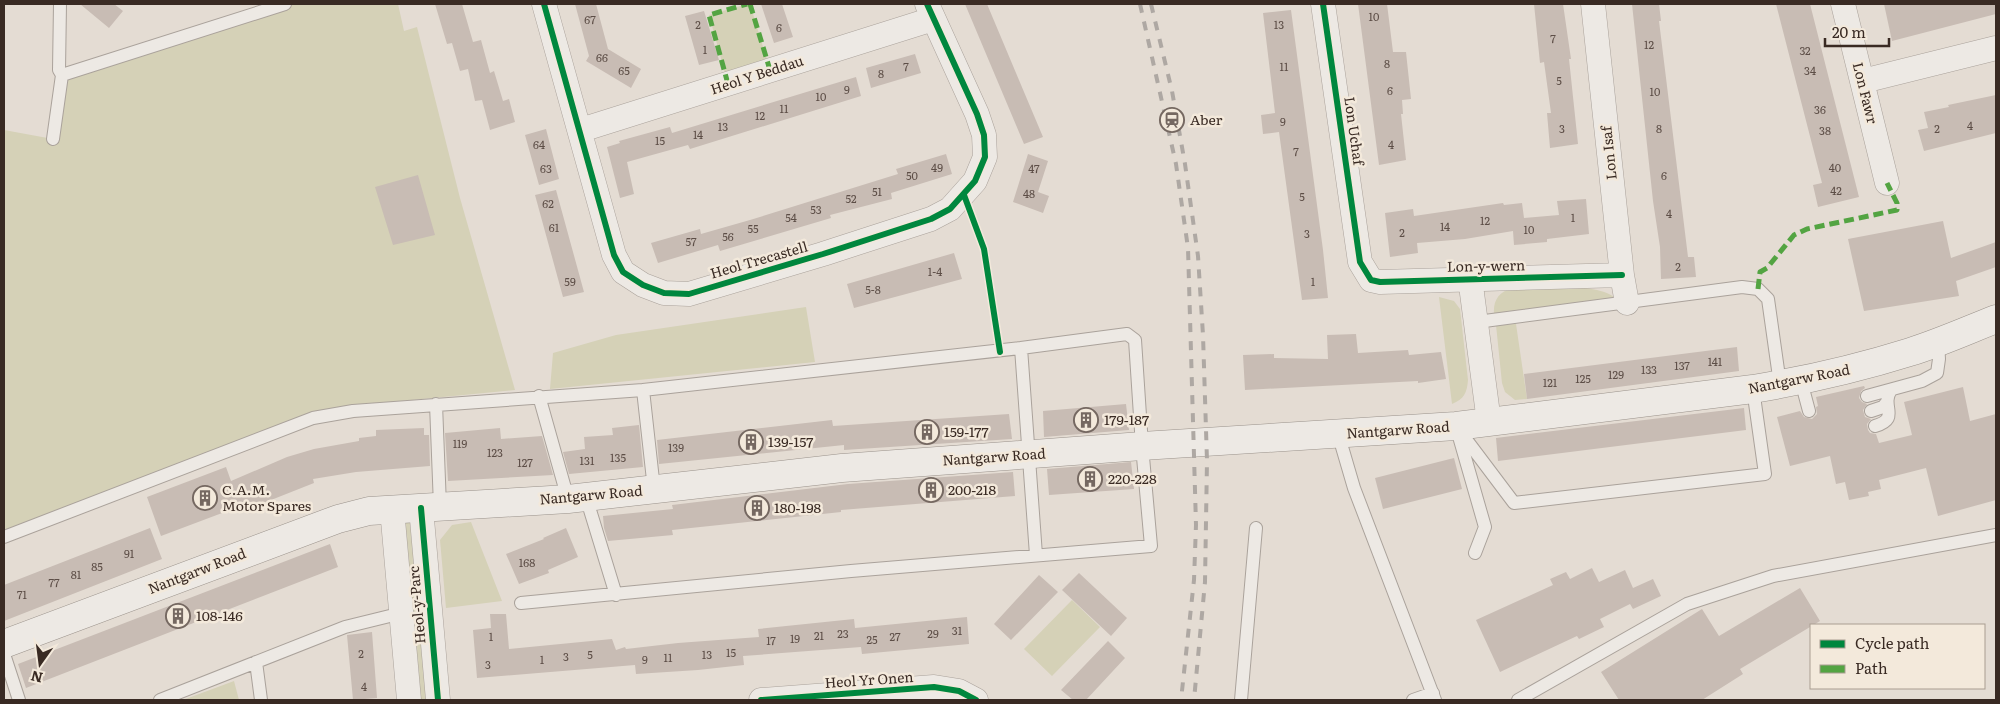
<svg xmlns="http://www.w3.org/2000/svg" width="2000" height="704" font-family="Literata,serif">
	<style>
		.green { fill: #d5d1b7 }
		.building { fill: #c8bcb4 }
		.lines { fill: none; stroke-linecap: round; stroke-linejoin: round }
		.lane-casing { stroke: #aaa29b; stroke-width: 14 }
		.street-casing { stroke: #aaa29b; stroke-width: 25 }
		.secondary-casing { stroke: #9a928b; stroke-width: 29 }
		.lane { stroke: #ede9e4; stroke-width: 12 }
		.street { stroke: #ede9e4; stroke-width: 24 }
		.secondary { stroke: #ede9e4; stroke-width: 28 }
		.rail { stroke: #aea8a3; stroke-width: 4; stroke-dasharray: 9 9; stroke-linecap: butt }
		.quiet { stroke: #53a442; stroke-width: 5; stroke-dasharray: 10 5; stroke-linecap: butt }
		.cycleway-casing { stroke: #f3e9db; stroke-width: 9 }
		.cycleway { stroke: #00873e; stroke-width: 6 }
		.labels { text-anchor: middle; stroke-width: 5; stroke-linejoin: round; paint-order: stroke }
		.number-label { font-size: 11px; fill: #5d4e47 }
		.street-label { font-size: 14px; fill: #392a23; stroke: #f3e9db }
		.poi-label { font-size: 14px; fill: #392a23; stroke: #f3e9db; text-anchor: start }
	</style>
	<rect width="100%" height="100%" fill="#e4dcd3"/>
	<path class="green" d="M291 4H398L404 31 417 27 460 198 515 390 350 406 136 480 4 530V130L53 139 62 75 280 5H291Z
		M747 4H750L770 70 728 84 709 15Z
		M1512 288C1539 288 1599 281 1618 300L1494 314C1493 300 1499 292 1512 288Z
		M1439 297 1454 301 1460 309 1468 380C1467 393 1464 399 1452 404Z
		M806 307 815 362 550 389 553 353 616 335Z
		M1516 324 1527 399 1515 400 1505 392 1502 383 1496 325Z
		M421 508 438 700H409L392 509Z
		M471 522 502 601 446 608 440 540 452 525Z
		M1072 600 1100 627 1052 676 1024 649Z
		M234 681 239 700H183Z"/>
	<path class="building" d="M80 4H114L123 11 109 28Z
		M435 4H462L473 42 481 40 490 73 494 71 503 101 509 99 515 122 490 130 482 100 475 101 468 69 460 71 452 43 447 44Z
		M575 4H596L608 49 641 69 631 88 586 61 589 56Z
		M761 4H782L793 37 774 43Z
		M965 4H987L1043 137 1024 144Z
		M1358 4H1387L1393 52H1406L1411 99 1402 100 1403 114H1401L1406 160 1379 165Z
		M1534 4H1563L1571 59H1569L1578 144 1550 148 1547 113H1551L1544 62 1540 63Z
		M1632 4H1659L1661 21H1659L1688 257H1694L1696 277 1661 279 1660 247 1653 201Z
		M1776 4H1810L1859 197 1818 207 1813 185 1822 183Z
		M1884 4H1996V14L1892 41Z
		M1291 10 1323 250 1328 298 1302 300 1279 132 1263 134 1261 115 1275 113 1263 13Z
		M704 11 719 60 699 65 685 16Z
		M915 54 921 73 871 88 866 68Z
		M856 77 861 96 690 149 688 145 627 162 634 194 620 198 607 147 620 143 619 141 670 127 672 133Z
		M1996 95V133L1924 151 1918 130 1928 128 1924 112 1949 107 1948 105Z
		M546 129 559 179 539 185 525 135Z
		M946 154 952 174 891 193 892 199 830 215 831 218 720 251 718 245 658 263 651 243 700 229 701 234 750 220 898 174 896 169Z
		M1028 154 1048 161 1038 192 1049 196 1043 213 1013 202Z
		M418 175 435 235 393 245 375 187Z
		M556 190 584 292 563 297 535 195Z
		M1586 199 1589 234 1547 239V242L1514 245 1513 231 1465 239 1417 243 1418 253 1390 257 1385 213 1413 209 1414 216 1503 203 1504 205 1522 203 1524 218 1559 215 1557 201Z
		M1943 221 1951 258 1996 242V267L1956 281 1959 296 1864 311 1848 239Z
		M954 253 962 279 854 308 847 284Z
		M1356 334 1358 353 1408 350 1409 355 1441 352 1446 379 1418 383V381L1245 390 1243 355 1274 354V358L1328 359 1327 335Z
		M1737 347 1739 371 1527 399 1524 374Z
		M1864 386 1865 388 1861 391 1859 398 1862 402 1867 404 1863 410 1865 417 1871 419 1867 424 1868 430 1870 433 1876 434 1879 443 1912 435 1904 402 1963 387 1970 421 1996 414V500L1938 516 1926 468 1879 480 1881 489 1868 492 1869 496 1849 500 1845 482 1836 484 1830 456 1790 466 1777 417 1800 411 1804 417 1812 419 1817 414 1816 407 1818 406 1816 397Z
		M1126 404 1129 430 1044 437 1043 411Z
		M1744 408 1746 430 1498 461 1496 438Z
		M1009 414 1012 439 844 450V445L659 464 657 440 832 420 833 426Z
		M639 425 643 467 569 474 563 452 585 449 584 437 613 435 612 428Z
		M424 428V435H429L430 466 356 472 313 479 314 483 248 509 246 504 161 536 147 497 226 467 231 481 287 457 314 449 359 441V438L376 436V430Z
		M500 428 501 439 542 436 553 475 448 481 445 433Z
		M1454 458 1462 489 1383 509 1375 478Z
		M1131 462 1134 489 1049 495 1047 469Z
		M1013 472 1015 496 841 510V512L672 530 673 535 608 541 604 528 603 516 673 509 672 505 848 484Z
		M150 528 162 559 4 621V585Z
		M566 528 578 557 548 570 549 573 519 584 506 554 544 539 543 538Z
		M330 544 338 567 26 688 18 664Z
		M1592 568 1599 582 1625 570 1633 588 1653 579 1661 596 1633 609 1630 604 1600 619 1604 627 1579 639 1577 636 1500 672 1476 620 1553 585 1550 579 1566 572 1570 579Z
		M1079 573 1127 618 1111 636 1062 590Z
		M1039 575 1058 592 1011 640 994 624Z
		M1800 588 1820 621 1740 669 1743 674 1702 700H1619L1601 672 1702 609 1719 636Z
		M490 614H506L509 649 612 639 616 650 625 647 626 649 678 643 759 637 758 629 854 619 855 628 967 617 969 644 862 654 861 647 743 656 744 665 698 670 636 674 635 665 477 678 473 630 491 628Z
		M372 632 377 698 353 700 347 635Z
		M1108 641 1125 658 1086 700H1073L1061 690Z"/>
	<g class="lines">
		<defs>
			<path id="lane" d="M60 4 59 70 62 75 285 4
				M53 139 62 75
				M1477 322 1742 287 1758 289 1768 299 1780 384
				M1801 381 1809 411
				M643 390 654 489
				M539 396 568 499
				M1867 396 1922 381 1937 373 1939 359 1938 342
				M436 404 440 506
				M1871 411 1883 407 1887 402
				M1456 426 1514 503 1765 474 1753 389
				M1875 426C1901 418 1880 407 1891 390
				M1458 433 1485 527 1475 553
				M1340 434 1342 447 1354 488 1435 700
				M586 497 616 595
				M4 537 313 418 353 411 643 390 1021 348
				M521 603 851 571 1151 546 1142 446 1135 340 1127 334 1021 348 1036 555
				M4 654 19 700
				M256 662 261 700
				M160 700 345 627 402 613
				M1241 700 1256 528
				M1413 700 1433 693
				M1518 700 1687 604 1773 576 1996 535"/>
			<path id="street" d="M544 4 614 255 623 272 643 285 664 293 689 294 823 254 931 219 950 209 975 181 985 157 984 135 977 114 927 4
				M1323 4 1360 262 1371 280 1380 282 1622 275
				M1593 4 1622 275 1627 303
				M1843 4 1887 183
				M1863 81 1996 48
				M581 130 933 19
				M1470 278 1489 422
				M421 508 438 700
				M392 509 409 700
				M761 700 934 687 959 691 976 700"/>
			<path id="secondary" d="M4 644 338 519 369 511 568 499 842 468 1142 446 1456 426 1753 389C1807 380 1859 368 1910 352 1939 343 1968 330 1996 319"/>
		</defs>
		<use href="#lane" class="lane-casing"/>
		<use href="#street" class="street-casing"/>
		<use href="#secondary" class="secondary-casing"/>
		<use href="#lane" class="lane"/>
		<use href="#street" class="street"/>
		<use href="#secondary" class="secondary"/>
		<path class="rail" d="M1140 4 1176 164 1188 248 1196 525 1194 580 1181 700
			M1151 4 1172 91 1185 164 1198 256 1203 335 1207 461 1205 582 1194 700"/>
		<path class="quiet" d="M750 4 770 70
			M728 84 709 15 747 4
			M1758 289 1760 272 1767 268 1794 235 1807 229 1897 210V203L1887 183"/>
		<defs>
			<path id="cycleway" d="M544 4 614 255 623 272 643 285 664 293 689 294 823 254 931 219 950 209 975 181 985 157 984 135 977 114 927 4
				M1323 4 1360 262 1371 280 1380 282 1622 275
				M964 195 984 249 1000 352
				M421 508 438 700
				M761 700 934 687 959 691 976 700"/>
		</defs>
		<use href="#cycleway" class="cycleway-casing"/>
		<use href="#cycleway" class="cycleway"/>
	</g>
	<defs>
		<symbol id="station-ring" viewBox="-11 -11 22 22"><circle r="9.5" fill="#f3e9db" stroke="#756861" stroke-width="1.5"/><path d="M-3-6H3Q5-6 5-4V2Q5 4 3 4L4.5 6H3L1.5 4h-3L-3 6H-4.5L-3 4Q-5 4-5 2V-4Q-5-6-3-6ZM-3.5-4v3h7v-3ZM-3.5 1v1.5H-2V1ZM2 1v1.5H3.5V1Z" fill="#756861"/></symbol>
		<symbol id="building-ring" viewBox="-11 -11 22 22"><circle r="9.5" fill="#f3e9db" stroke="#756861" stroke-width="1.5"/><path d="M-4-6H4V6H1V3H-1V6H-4ZM-2.5-4.3h1.7v1.8h-1.7ZM.8-4.3h1.7v1.8H.8ZM-2.5-1h1.7V.8h-1.7ZM.8-1h1.7V.8H.8Z" fill="#756861"/></symbol>
	</defs>
	<g fill-rule="evenodd">
		<use href="#station-ring" x="1158" y="106" width="28" height="28"/>
		<use href="#building-ring" x="1072" y="406" width="28" height="28"/>
		<use href="#building-ring" x="913" y="418" width="28" height="28"/>
		<use href="#building-ring" x="737" y="428" width="28" height="28"/>
		<use href="#building-ring" x="1076" y="465" width="28" height="28"/>
		<use href="#building-ring" x="917" y="476" width="28" height="28"/>
		<use href="#building-ring" x="191" y="484" width="28" height="28"/>
		<use href="#building-ring" x="743" y="494" width="28" height="28"/>
		<use href="#building-ring" x="164" y="602" width="28" height="28"/>
	</g>
	<g class="labels">
		<g class="number-label">
			<text x="1374" y="21">10</text>
			<text x="590" y="24">67</text>
			<text x="698" y="29">2</text>
			<text x="1279" y="29">13</text>
			<text x="779" y="32">6</text>
			<text x="1553" y="43">7</text>
			<text x="1649" y="49">12</text>
			<text x="705" y="54">1</text>
			<text x="1805" y="55">32</text>
			<text x="602" y="62">66</text>
			<text x="1387" y="68">8</text>
			<text x="906" y="71">7</text>
			<text x="1284" y="71">11</text>
			<text x="624" y="75">65</text>
			<text x="1810" y="75">34</text>
			<text x="881" y="78">8</text>
			<text x="1559" y="85">5</text>
			<text x="847" y="94">9</text>
			<text x="1390" y="95">6</text>
			<text x="1655" y="96">10</text>
			<text x="821" y="101">10</text>
			<text x="784" y="113">11</text>
			<text x="1820" y="114">36</text>
			<text x="760" y="120">12</text>
			<text x="1283" y="126">9</text>
			<text x="1970" y="130">4</text>
			<text x="723" y="131">13</text>
			<text x="1562" y="133">3</text>
			<text x="1659" y="133">8</text>
			<text x="1937" y="133">2</text>
			<text x="1825" y="135">38</text>
			<text x="698" y="139">14</text>
			<text x="660" y="145">15</text>
			<text x="539" y="149">64</text>
			<text x="1391" y="149">4</text>
			<text x="1296" y="156">7</text>
			<text x="937" y="172">49</text>
			<text x="1835" y="172">40</text>
			<text x="546" y="173">63</text>
			<text x="1034" y="173">47</text>
			<text x="912" y="180">50</text>
			<text x="1664" y="180">6</text>
			<text x="1836" y="195">42</text>
			<text x="877" y="196">51</text>
			<text x="1029" y="198">48</text>
			<text x="1302" y="201">5</text>
			<text x="851" y="203">52</text>
			<text x="548" y="208">62</text>
			<text x="816" y="214">53</text>
			<text x="1669" y="218">4</text>
			<text x="791" y="222">54</text>
			<text x="1573" y="222">1</text>
			<text x="1485" y="225">12</text>
			<text x="1445" y="231">14</text>
			<text x="554" y="232">61</text>
			<text x="753" y="233">55</text>
			<text x="1529" y="234">10</text>
			<text x="1402" y="237">2</text>
			<text x="1307" y="238">3</text>
			<text x="728" y="241">56</text>
			<text x="691" y="246">57</text>
			<text x="1678" y="271">2</text>
			<text x="935" y="276">1-4</text>
			<text x="570" y="286">59</text>
			<text x="1313" y="286">1</text>
			<text x="873" y="294">5-8</text>
			<text x="1715" y="366">141</text>
			<text x="1682" y="370">137</text>
			<text x="1649" y="374">133</text>
			<text x="1616" y="379">129</text>
			<text x="1583" y="383">125</text>
			<text x="1550" y="387">121</text>
			<text x="460" y="448">119</text>
			<text x="676" y="452">139</text>
			<text x="495" y="457">123</text>
			<text x="618" y="462">135</text>
			<text x="587" y="465">131</text>
			<text x="525" y="467">127</text>
			<text x="129" y="558">91</text>
			<text x="527" y="567">168</text>
			<text x="97" y="571">85</text>
			<text x="76" y="579">81</text>
			<text x="54" y="587">77</text>
			<text x="22" y="599">71</text>
			<text x="957" y="635">31</text>
			<text x="843" y="638">23</text>
			<text x="933" y="638">29</text>
			<text x="819" y="640">21</text>
			<text x="491" y="641">1</text>
			<text x="895" y="641">27</text>
			<text x="795" y="643">19</text>
			<text x="872" y="644">25</text>
			<text x="771" y="645">17</text>
			<text x="731" y="657">15</text>
			<text x="361" y="658">2</text>
			<text x="590" y="659">5</text>
			<text x="707" y="659">13</text>
			<text x="566" y="661">3</text>
			<text x="668" y="662">11</text>
			<text x="542" y="664">1</text>
			<text x="645" y="664">9</text>
			<text x="488" y="669">3</text>
			<text x="364" y="691">4</text>
		</g>
		<g class="street-label">
			<text transform="translate(757 75) rotate(-18)" y="5">Heol Y Beddau</text>
			<text transform="translate(1865 93) rotate(76)" y="5">Lon Fawr</text>
			<text transform="translate(1354 131) rotate(82)" y="5">Lon Uchaf</text>
			<text transform="translate(1609 153) rotate(-96)" y="5">Lon Isaf</text>
			<text transform="translate(759 260) rotate(-16)" y="5">Heol Trecastell</text>
			<text transform="translate(1486 266) rotate(-1)" y="5">Lon-y-wern</text>
			<text transform="translate(1799 379) rotate(-11)" y="5">Nantgarw Road</text>
			<text transform="translate(1398 430) rotate(-4)" y="5">Nantgarw Road</text>
			<text transform="translate(994 457) rotate(-4)" y="5">Nantgarw Road</text>
			<text transform="translate(591 495) rotate(-5)" y="5">Nantgarw Road</text>
			<text transform="translate(197 571) rotate(-21)" y="5">Nantgarw Road</text>
			<text transform="translate(417 605) rotate(-95)" y="5">Heol-y-Parc</text>
			<text transform="translate(869 680) rotate(-4)" y="5">Heol Yr Onen</text>
		</g>
		<g class="poi-label">
			<text x="1190" y="125">Aber</text>
			<text x="1104" y="425">179-187</text>
			<text x="944" y="437">159-177</text>
			<text x="768" y="447">139-157</text>
			<text x="1108" y="484">220-228</text>
			<text x="222" y="495">C.A.M.<tspan x="222" dy="16">Motor Spares</tspan></text>
			<text x="948" y="495">200-218</text>
			<text x="774" y="513">180-198</text>
			<text x="196" y="621">108-146</text>
		</g>
	</g>
	<rect width="2000" height="704" fill="none" stroke="#392a23" stroke-width="10"/>
	<rect x="1810" y="624" width="175" height="65" fill="#f3e9db" stroke="#a99d91"/>
	<rect x="1820" y="640" width="25" height="8" fill="#00873e" stroke="#a99d91"/>
	<text x="1855" y="649" font-size="15" fill="#392a23">Cycle path</text>
	<rect x="1820" y="665" width="25" height="8" fill="#53a442" stroke="#a99d91"/>
	<text x="1855" y="674" font-size="15" fill="#392a23">Path</text>
	<g transform="translate(40 664) rotate(194)" stroke="#f3e9db" stroke-width="4" paint-order="stroke">
	<path d="M0-4L9 19L0 12L-9 19Z" fill="#392a23"/>
	<text y="-8" font-size="14" font-weight="bold" text-anchor="middle" fill="#392a23">N</text>
	</g>
	<path d="M1825 38v8h64v-8" fill="none" stroke="#392a23" stroke-width="2.5"/>
	<text x="1832" y="38" font-size="15" fill="#392a23" stroke="#f3e9db" stroke-width="4" paint-order="stroke">20 m</text>
</svg>
